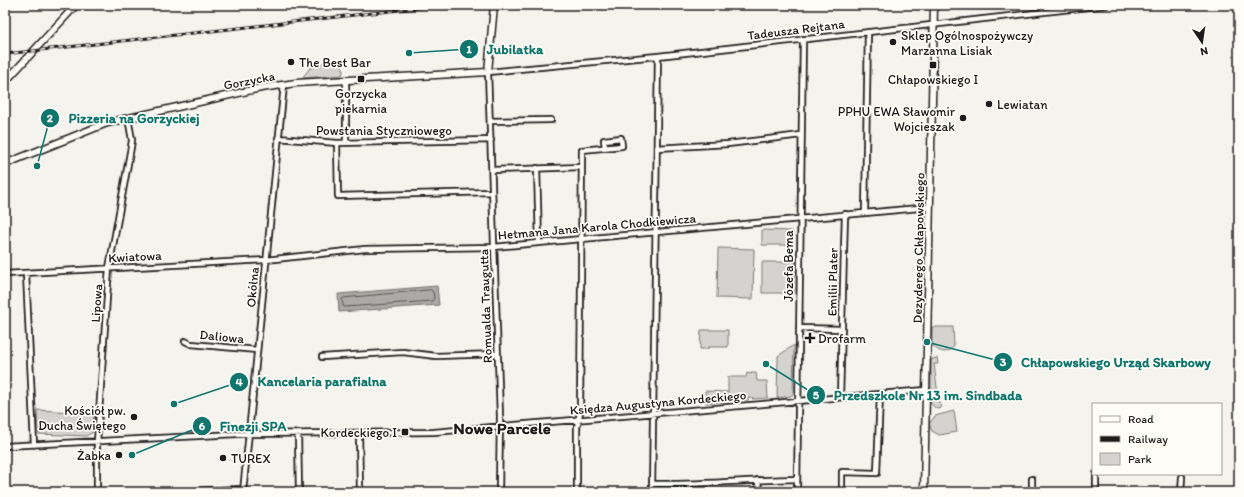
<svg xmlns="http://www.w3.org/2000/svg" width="1244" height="497" font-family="Itim,sans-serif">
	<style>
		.green { fill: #d4d3cf; stroke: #787876 }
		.water { fill: #abaaa6; stroke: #72716f }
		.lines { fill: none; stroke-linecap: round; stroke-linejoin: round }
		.shore { stroke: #555553; stroke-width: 1 }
		.street-casing { stroke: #1c1c1c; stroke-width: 8 }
		.secondary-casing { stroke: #1c1c1c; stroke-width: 9 }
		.street { stroke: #fdfcf7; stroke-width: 4.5 }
		.secondary { stroke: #fdfcf7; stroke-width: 6 }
		.rail-casing { stroke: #1c1c1c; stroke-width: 3 }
		.rail { stroke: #fdfcf7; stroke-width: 1.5; stroke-dasharray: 4.5; stroke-linecap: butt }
		.poi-dot { fill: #1c1c1c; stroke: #fdfcf7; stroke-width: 1.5 }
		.labels { text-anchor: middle; stroke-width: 3.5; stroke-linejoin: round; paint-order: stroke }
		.street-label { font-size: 13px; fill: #1c1c1c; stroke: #fdfcf7 }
		.poi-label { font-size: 13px; fill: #1c1c1c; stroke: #fdfcf7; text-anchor: start }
		.district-label { font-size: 17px; font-weight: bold; fill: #1c1c1c; stroke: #fdfcf7 }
		.leader { fill: none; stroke: #0f766e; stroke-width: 1.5 }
		.callout-dot { fill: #0f766e; stroke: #fdfcf7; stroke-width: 1.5 }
		.mark-label { font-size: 12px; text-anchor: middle; font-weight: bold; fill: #fff }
		.callout-label { font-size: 14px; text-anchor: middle; font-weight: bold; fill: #0f766e; stroke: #fdfcf7; stroke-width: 3.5; stroke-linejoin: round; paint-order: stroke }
	</style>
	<rect width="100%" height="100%" fill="#f4f3ee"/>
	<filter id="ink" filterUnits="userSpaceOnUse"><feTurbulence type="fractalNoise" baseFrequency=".025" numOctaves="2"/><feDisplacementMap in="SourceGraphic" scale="8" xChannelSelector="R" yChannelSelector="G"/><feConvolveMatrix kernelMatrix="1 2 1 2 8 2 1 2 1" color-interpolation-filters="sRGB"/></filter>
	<g filter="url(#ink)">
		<path class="green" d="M331 60H337C342 64 345 68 342 75L302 78 310 68Z
			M762 230 792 231V245H762Z
			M718 248 754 249 753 299 717 298Z
			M762 262H795L794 293H762Z
			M932 327H953L954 346C948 355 938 353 932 344Z
			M701 330H728V347H708V349H700Z
			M794 345 793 394 791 396 777 398 778 356Z
			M937 358 938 364H934L939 403 942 406 940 409 935 408C931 404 929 401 929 395L931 394V361L932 359Z
			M747 373 751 374V373H756L757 381H767L768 398 752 399V398H748V400L706 403 705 391 728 392V377H746Z
			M37 410 94 413 93 432 86 436 38 434Z
			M954 411 957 432 939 435 932 431 929 424 935 416Z"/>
		<path class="water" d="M437 286 439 305 339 312 338 294Z"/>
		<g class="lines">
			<path class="shore" d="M431 290 433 292 434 299 432 301 345 307 343 306 342 299 344 298Z"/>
			<defs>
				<path id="street" d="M490 121 551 120
					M278 138 337 143 491 140
					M337 143 338 196 492 192
					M346 143V80
					M657 148 728 144 801 135
					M537 168 539 243
					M492 170 581 167
					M865 212 868 32
					M26 273 34 445
					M5 274 266 260 365 249 494 247 930 207
					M799 328 842 329
					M185 341 191 344 257 350
					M322 357 403 352 436 356 498 354
					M840 397 845 214
					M359 433 360 492
					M298 434 299 492
					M5 446 237 434 434 432 926 390
					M758 480 759 492
					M652 484C700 485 749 480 797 479
					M71 492H84
					M97 492V442L109 268 131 147 132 140 128 118
					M170 492 243 489
					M243 492 284 85
					M499 492 500 416 488 72 658 56 1106 5
					M577 492V428L580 412 582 150 622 146 621 138 604 140 605 148
					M652 492 658 56
					M689 492V485
					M797 492 803 39
					M842 492V472L877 473 880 394
					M1032 492V479
					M1096 492V474
					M1181 492 1182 477"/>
				<path id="secondary" d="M5 82 76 5
					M5 164 107 123 261 88 296 83 488 72 494 5
					M924 492 934 5"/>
			</defs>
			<use href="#street" class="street-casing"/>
			<use href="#secondary" class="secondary-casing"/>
			<use href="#street" class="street"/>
			<use href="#secondary" class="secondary"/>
			<defs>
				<path id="rail" d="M5 54 444 5"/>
			</defs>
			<use href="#rail" class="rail-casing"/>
			<use href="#rail" class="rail"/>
		</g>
	</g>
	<g class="poi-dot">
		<circle cx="893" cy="42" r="4"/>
		<circle cx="291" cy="62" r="4"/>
		<rect x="929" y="61" width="8" height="8" rx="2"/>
		<rect x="357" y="75" width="8" height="8" rx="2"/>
		<circle cx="989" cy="104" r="4"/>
		<circle cx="963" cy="118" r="4"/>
		<path d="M808 332h4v4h4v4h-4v4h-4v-4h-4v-4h4z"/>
		<circle cx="134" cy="417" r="4"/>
		<rect x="401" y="428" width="8" height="8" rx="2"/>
		<circle cx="119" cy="455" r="4"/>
		<circle cx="223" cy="458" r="4"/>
	</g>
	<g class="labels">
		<g class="street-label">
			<text transform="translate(796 29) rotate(-7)" y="5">Tadeusza Rejtana</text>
			<text transform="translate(249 80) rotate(-11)" y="5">Gorzycka</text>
			<text x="384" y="135">Powstania Styczniowego</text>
			<text transform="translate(597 226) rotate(-5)" y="5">Hetmana Jana Karola Chodkiewicza</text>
			<text transform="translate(918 248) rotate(-89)" y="5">Dezyderego Chłapowskiego</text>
			<text transform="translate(135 256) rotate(-3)" y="5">Kwiatowa</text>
			<text transform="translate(788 266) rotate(-90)" y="5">Józefa Bema</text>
			<text transform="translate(832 282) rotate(-89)" y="5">Emilii Plater</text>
			<text transform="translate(252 287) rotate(-85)" y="5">Okólna</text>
			<text transform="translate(96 303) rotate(-86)" y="5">Lipowa</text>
			<text transform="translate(485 306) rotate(-92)" y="5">Romualda Traugutta</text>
			<text transform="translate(222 336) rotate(6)" y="5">Daliowa</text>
			<text transform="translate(658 402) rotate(-5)" y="5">Księdza Augustyna Kordeckiego</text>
		</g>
		<g class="poi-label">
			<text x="901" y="40">Sklep Ogólnospożywczy<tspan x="901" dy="15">Marzanna Lisiak</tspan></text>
			<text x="299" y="67">The Best Bar</text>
			<text x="933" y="84" text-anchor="middle">Chłapowskiego I</text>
			<text x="361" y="98" text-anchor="middle">Gorzycka<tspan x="361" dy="15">piekarnia</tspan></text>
			<text x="997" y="109">Lewiatan</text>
			<text x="955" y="116" text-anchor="end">PPHU EWA Sławomir<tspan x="955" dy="15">Wojcieszak</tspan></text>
			<text x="818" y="343">Drofarm</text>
			<text x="126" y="415" text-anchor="end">Kościół pw.<tspan x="126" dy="15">Ducha Świętego</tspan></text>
			<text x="397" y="437" text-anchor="end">Kordeckiego I</text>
			<text x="111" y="460" text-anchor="end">Żabka</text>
			<text x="231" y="463">TUREX</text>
		</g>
		<g class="district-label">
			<text x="502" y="434">Nowe Parcele</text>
		</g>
	</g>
	<path class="leader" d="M409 53L469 49M37 166L50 118M927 342L1003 362M174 404L239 382M766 364L816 395M132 455L202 426"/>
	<g class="callout-dot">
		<circle cx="409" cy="53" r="4"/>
		<circle cx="37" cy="166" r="4"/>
		<circle cx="927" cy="342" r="4"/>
		<circle cx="174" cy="404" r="4"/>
		<circle cx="766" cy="364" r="4"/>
		<circle cx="132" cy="455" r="4"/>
		<circle cx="469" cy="49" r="10"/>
		<circle cx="50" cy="118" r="10"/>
		<circle cx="1003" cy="362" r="10"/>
		<circle cx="239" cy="382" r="10"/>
		<circle cx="816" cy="395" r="10"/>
		<circle cx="202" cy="426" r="10"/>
	</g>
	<g class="mark-label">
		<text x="469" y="53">1</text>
		<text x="50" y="122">2</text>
		<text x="1003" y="366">3</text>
		<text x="239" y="386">4</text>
		<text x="816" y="399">5</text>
		<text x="202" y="430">6</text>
	</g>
	<g class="callout-label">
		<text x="515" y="54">Jubilatka</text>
		<text x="134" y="123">Pizzeria na Gorzyckiej</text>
		<text x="1116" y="367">Chłapowskiego Urząd Skarbowy</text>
		<text x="322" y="386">Kancelaria parafialna</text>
		<text x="928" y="400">Przedszkole Nr 13 im. Sindbada</text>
		<text x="253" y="431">Finezji SPA</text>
	</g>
	<rect width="1244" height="497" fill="none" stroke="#fdfcf7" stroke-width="20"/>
	<rect x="10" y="10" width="1224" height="477" fill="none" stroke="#1c1c1c" stroke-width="1.5" filter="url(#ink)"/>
	<rect x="1092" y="403" width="130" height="72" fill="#fdfcf7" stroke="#a3a29f"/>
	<rect x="1100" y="416" width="20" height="6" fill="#fdfcf7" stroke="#a3a29f"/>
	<text x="1128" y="423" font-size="12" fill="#1c1c1c">Road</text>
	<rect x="1100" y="436" width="20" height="6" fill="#1c1c1c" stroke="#a3a29f"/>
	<text x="1128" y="443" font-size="12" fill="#1c1c1c">Railway</text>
	<rect x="1100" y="453" width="20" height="12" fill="#d4d3cf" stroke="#a3a29f"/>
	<text x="1128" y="463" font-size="12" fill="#1c1c1c">Park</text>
	<g transform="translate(1202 42) rotate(167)" stroke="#fdfcf7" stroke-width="3" paint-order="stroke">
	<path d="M0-3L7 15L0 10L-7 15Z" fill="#1c1c1c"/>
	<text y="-6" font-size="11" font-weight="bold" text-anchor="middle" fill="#1c1c1c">N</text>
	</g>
</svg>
